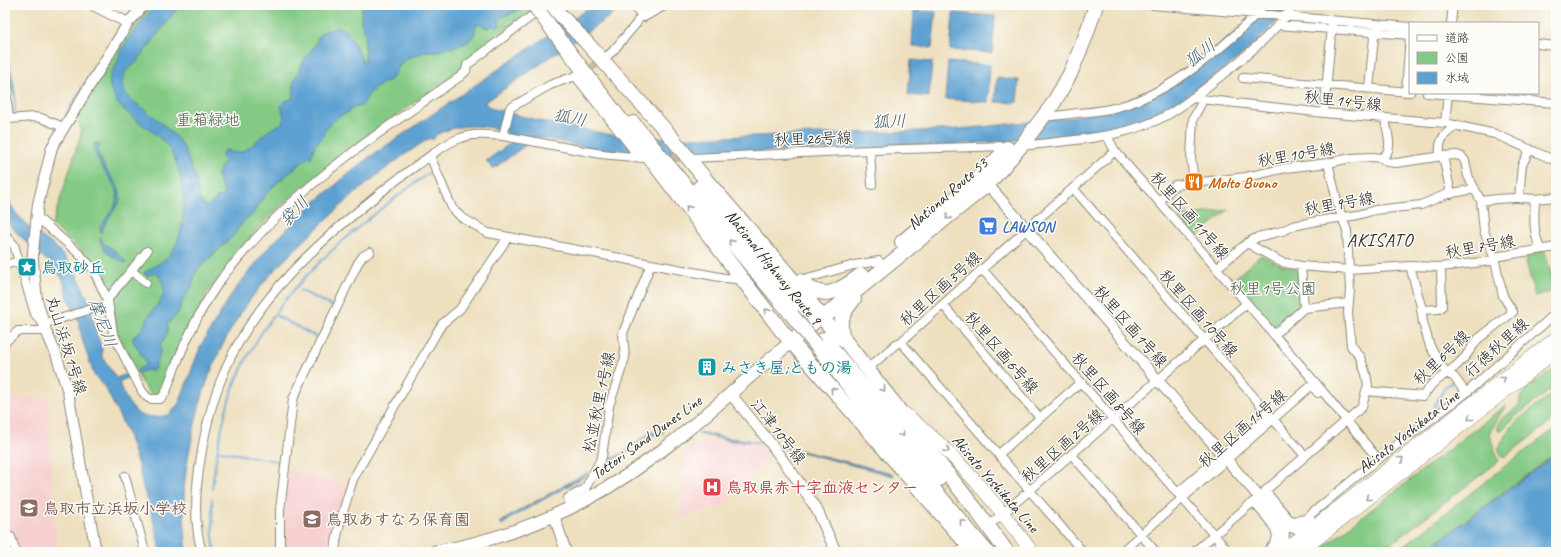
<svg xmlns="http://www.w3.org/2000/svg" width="1561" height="557" font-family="Caveat,'Klee One',sans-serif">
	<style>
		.built { fill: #f7cfd0 }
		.green { fill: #84ca85; stroke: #587a58 }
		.water { fill: #5da1d2; stroke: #44667e }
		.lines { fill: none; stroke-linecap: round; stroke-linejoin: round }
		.stream { stroke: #5da1d2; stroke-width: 2 }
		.minor-tunnel { stroke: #c7bca1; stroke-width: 8; stroke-dasharray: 8 4; stroke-linecap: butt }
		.minor-casing { stroke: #8c8675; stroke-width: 10 }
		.tertiary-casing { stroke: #8c8675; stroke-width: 12 }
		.secondary-casing { stroke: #8c8675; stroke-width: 14 }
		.primary-casing { stroke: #8c8675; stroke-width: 14 }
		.trunk-casing { stroke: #8c8675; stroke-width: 16 }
		.minor { stroke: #fff; stroke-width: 8 }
		.tertiary { stroke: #fff; stroke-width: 10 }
		.secondary { stroke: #fff; stroke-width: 12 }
		.primary { stroke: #fff; stroke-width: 13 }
		.trunk { stroke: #fff; stroke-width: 14 }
		.trunk-bridge-casing { stroke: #8c8675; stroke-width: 16; stroke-linecap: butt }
		.trunk-bridge { stroke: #fff; stroke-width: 14 }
		.oneway { stroke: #a0a0a0 }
		.labels { text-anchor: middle; stroke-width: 3; stroke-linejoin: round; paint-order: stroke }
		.street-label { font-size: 16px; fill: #2b2b2b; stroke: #fdfcf7 }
		.park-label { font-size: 16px; fill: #465b46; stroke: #fdfcf7 }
		.food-label { font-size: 16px; font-weight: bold; fill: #c56008; stroke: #fdfcf7; text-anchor: start }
		.shop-label { font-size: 16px; font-weight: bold; fill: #366cbe; stroke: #fdfcf7; text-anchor: start }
		.culture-label { font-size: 16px; font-weight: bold; fill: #0d838f; stroke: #fdfcf7; text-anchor: start }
		.health-label { font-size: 16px; font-weight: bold; fill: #be3a42; stroke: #fdfcf7; text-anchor: start }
		.education-label { font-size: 16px; font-weight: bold; fill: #785e54; stroke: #fdfcf7; text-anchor: start }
		.water-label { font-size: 17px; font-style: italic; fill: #3f5a6e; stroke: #fdfcf7 }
		.quarter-label { font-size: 18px; letter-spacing: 1px; fill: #2b2b2b; stroke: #fdfcf7 }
	</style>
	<rect width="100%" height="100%" fill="#fdfcf7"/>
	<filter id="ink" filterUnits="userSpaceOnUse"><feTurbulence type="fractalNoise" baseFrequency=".025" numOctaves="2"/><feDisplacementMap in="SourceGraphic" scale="8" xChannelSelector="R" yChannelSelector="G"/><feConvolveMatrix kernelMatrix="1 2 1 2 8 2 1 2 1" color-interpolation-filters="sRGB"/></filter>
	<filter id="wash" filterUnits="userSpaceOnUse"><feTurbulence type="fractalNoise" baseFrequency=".012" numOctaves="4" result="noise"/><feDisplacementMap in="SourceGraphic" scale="16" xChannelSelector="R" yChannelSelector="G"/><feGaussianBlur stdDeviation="0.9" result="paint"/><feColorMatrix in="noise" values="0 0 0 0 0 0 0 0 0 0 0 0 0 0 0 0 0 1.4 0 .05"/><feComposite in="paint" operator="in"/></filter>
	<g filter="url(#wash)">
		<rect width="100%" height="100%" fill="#eee0bf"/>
		<path class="built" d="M48 397 51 467 57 549 5 552V400Z
			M716 438 759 443 760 447H764L770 456 723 506 681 518 680 511 686 469 683 467 685 460 682 450Z
			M287 470 348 486 333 552H283V504Z"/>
		<path class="green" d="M151 5H541L482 45 460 70 345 152 281 206 256 230 207 293 163 393 156 397 151 395 142 383 117 333 113 304 86 255 52 225 81 134 78 113 127 35Z
			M5 50 12 80 14 96 10 87 11 77 7 86 5 70Z
			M1228 210 1196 237 1180 218 1181 216Z
			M1545 251 1555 290 1535 297 1526 261H1528L1527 254Z
			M1261 255 1281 265 1298 269V284L1300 308 1278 328H1272L1233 280Z
			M1556 367V386L1516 416 1502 430H1498C1497 419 1513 411 1520 405V398L1524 391Z
			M1556 391V418L1503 458 1499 451V447L1512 426 1519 419Z
			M1506 405 1490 432 1491 440 1499 461 1380 552H1317Z
			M1556 428V453L1423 552H1396L1513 460Z"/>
		<path class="water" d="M156 5H182L175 11 136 63 125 72 123 83 125 93 132 100 158 120 177 138 184 148 190 164 196 179 199 199 203 204 208 207 217 197 223 196 224 192 217 177 224 161 222 156 223 152 226 150C242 159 253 144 263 135 268 130 276 127 282 123L284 118 281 105 285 101 292 99 294 90 293 84 305 58 315 46 320 34 334 28 339 27 343 29 347 32 356 47 357 51 360 54 363 64 365 62V33L361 22 362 7 365 5H532L502 17 499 20 500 25 496 28 493 25 487 28 480 24 476 26 474 35 467 43 438 51H427L408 58 401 63 392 78 371 91 362 106 352 108C347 115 345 113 338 117 333 121 328 127 323 132L324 136 315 145 311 158 306 159 278 182 265 195 251 216 246 218 233 236 198 269 195 274 192 287 182 301 178 313 167 325V334L160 346 161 350 154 370 153 371 147 370 137 373 136 371 147 364 133 341V338C143 330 146 320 153 310 161 299 167 297 162 282 161 279 159 276 157 274 153 272 149 276 145 275L144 273C153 266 164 263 171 253 190 227 186 174 169 148 152 124 105 111 110 76 111 72 115 67 117 63 119 57 121 52 124 46 133 32 145 18 156 5Z
			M593 5H626L484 103 494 109 548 123 624 137 683 138 920 131 960 129 1067 118 1149 99 1262 12 1269 5H1288C1267 44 1173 112 1130 124 1098 134 1065 136 1033 139 994 142 956 145 917 146 830 149 743 153 655 155L613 153 536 137 535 139 507 134 508 132C483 124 457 123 434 136L435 138 432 140 430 138C393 161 358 190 326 220 302 243 276 266 256 292 221 337 201 388 191 443 187 462 184 481 184 501 184 518 185 535 187 552H161L149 503 143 488 139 468 127 432 105 387 94 375 82 339 79 322 68 298 63 280 51 262 45 259 27 243 5 221V174L7 197 15 212 31 229 56 247 75 270 89 301 96 332 102 349V356L116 378 130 373 131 376 119 382C123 394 131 411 143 416L157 417 169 415 179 403 201 345 233 292 267 249 309 207 368 158Z
			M914 11 936 12 932 48 912 46Z
			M953 13 995 16 992 53 950 50Z
			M911 60 932 62 929 97 908 95Z
			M948 62 990 65 988 102 945 99Z
			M997 78 1019 80 1017 103 995 102Z
			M97 142 100 145 97 151 105 168 117 185 120 193V200L118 204 104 226 101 233 100 227 115 206 118 194C113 178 97 167 95 149L94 148V144Z
			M512 142 526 145 493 169 486 161Z
			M100 238H101L103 244C111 246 121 256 126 263 115 258 101 252 100 238Z
			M663 431V433C646 435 640 443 627 452 618 458 609 463 599 468L598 466 626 451 649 433Z
			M699 432 727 438 750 440 749 442 732 441 698 434Z
			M786 447 892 473 894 476 786 448Z
			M1556 454V552H1425L1540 466Z
			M588 472 589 474 514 516 502 525 500 523 513 514Z"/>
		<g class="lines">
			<path class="stream" d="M5 49C10 70 18 93 14 116
				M66 114 90 75
				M7 259 8 254
				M300 290 333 307
				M277 316 318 338
				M1434 407 1445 387 1452 382
				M747 441 767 444
				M777 446 788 448
				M220 451 281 462
				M1385 461 1390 457
				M212 489C216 456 221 423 232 391 269 294 352 228 433 170
				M212 499 213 538 215 552
				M119 548 122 552"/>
		</g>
	</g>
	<g filter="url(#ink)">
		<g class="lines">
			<path class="minor-tunnel" d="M581 74 605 58
				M660 158H689"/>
			<defs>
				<path id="minor" d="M633 5 644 17 666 5
					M1153 5 1410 27
					M1451 23 1453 5
					M1278 25 1410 35
					M1538 44 1556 46
					M607 56 612 52 636 24 642 13 651 5
					M581 74 550 85 510 108 503 136 601 154 644 158
					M576 77 640 158
					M1243 78 1410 92
					M5 83 9 119 33 117 41 118 63 127
					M1369 88 1375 27
					M1406 92 1410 35
					M1427 93 1556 103
					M1192 98 1324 113 1445 123 1495 134 1556 161
					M1324 113 1332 25
					M1044 116C1055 117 1067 114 1078 113 1091 112 1105 111 1117 107 1167 95 1231 44 1264 5
					M1445 123 1448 93
					M1107 136 1115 151 1315 382 1378 459 1305 519 1294 521 1289 519 1265 491 1362 407 1366 391
					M1021 146C1069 140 1126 139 1169 114 1190 102 1208 86 1227 71 1252 51 1276 31 1294 5
					M870 150 872 185
					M430 156 452 208 461 217 488 233 651 264
					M691 158 870 150 1009 146
					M1381 158C1396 151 1386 131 1385 118
					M1328 163 1338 205 1347 231 1350 290 1348 312 1351 346 1360 357 1366 374 1368 385 1366 391 1423 396 1432 384 1455 367 1465 357 1478 339 1513 312 1503 296 1494 257 1484 231 1481 201 1468 176 1465 161 1462 157 1457 155 1443 156 1440 154C1438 139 1446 132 1458 125
					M1194 182 1191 157 1193 119 1203 100
					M1073 188 1305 456
					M1519 197 1522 165 1530 149
					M1535 199 1556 197
					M1160 201 1175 185 1246 177 1286 168 1328 163 1351 158 1373 157 1381 158 1387 162 1396 163 1443 156 1451 194
					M1481 201C1499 198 1516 197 1535 199 1534 220 1533 229 1540 249
					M37 217 76 251 92 267 108 301 113 333 126 360 142 391 147 397 150 399H160C168 394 168 383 172 375 185 341 200 308 222 278 226 272 232 266 237 260 299 184 381 131 461 76L466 71 467 65 541 9
					M5 234 14 245 35 314 43 324 108 304
					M1247 243 1281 262 1301 266 1349 270 1410 266 1441 267 1491 261 1494 257 1500 256 1556 247
					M5 265 19 261 33 262
					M1301 266 1304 308
					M1410 266 1421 306 1423 323 1430 346 1446 373 1454 377 1466 393
					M1217 268 1247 243 1258 237 1282 231 1293 226 1317 221 1358 215 1375 210 1421 205 1447 194 1475 189
					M982 269 1229 552
					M132 271 146 283
					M804 279 854 265 879 261
					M107 300 147 251
					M943 305 1040 418
					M1421 310 1439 309 1442 307 1441 267
					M1274 335 1304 308 1349 303
					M5 342 18 331H46
					M872 365 896 344 901 342
					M999 454 1081 382
					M1072 455 1156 552
					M1378 459 1466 393 1556 313
					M125 476 145 552
					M1177 493 1269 415
					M570 507 568 498 585 489 602 457 609 406 625 358 623 333 651 264 725 278 735 279 740 276
					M993 522 1247 303
					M11 537 16 552
					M202 552C193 523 196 485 201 456 206 424 215 391 229 361 261 294 318 243 374 198 392 183 411 169 430 156 440 149 449 141 461 138 474 133 489 135 503 136
					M280 552V510L293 399 358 263 363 256 370 252
					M335 552C337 527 346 503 353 479L437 332 442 324 460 309 508 237
					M958 552 964 548
					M1083 552 901 342 1027 229 1115 151
					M1121 552 1312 385 1318 393
					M1194 552 1253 502C1260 510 1281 529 1276 540 1274 545 1270 549 1266 552"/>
				<path id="tertiary" d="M93 5 128 23
					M984 180 1273 513C1284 529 1289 535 1277 552
					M730 393 768 440 801 485 818 512 836 552
					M554 515 566 552
					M1280 520C1292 531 1300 530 1313 522
					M96 552 68 392 56 354 46 331 37 300 33 262V252L38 204 52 147 128 23 144 5"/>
				<path id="secondary" d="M434 552C489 542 542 524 591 497 665 457 726 395 791 342"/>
				<path id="primary" d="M905 414C921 427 937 440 951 455 981 485 1007 518 1032 552
					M1282 552 1556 338
					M1300 552 1556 351"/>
				<path id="trunk" d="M551 5 585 41 668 133 706 180 787 273 834 332 846 342 896 406 920 439 974 507 1007 552
					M570 53 781 330 974 552
					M633 123 792 315
					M700 187 799 309
					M902 242C938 212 976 184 1007 148
					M800 281C825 303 838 291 861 275
					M824 339 939 479
					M845 341C836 325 843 312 854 299
					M791 342 821 316 829 313 988 184 1021 146 1053 104 1070 74 1085 38 1096 5
					M816 345 892 440 987 552"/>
			</defs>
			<use href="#minor" class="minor-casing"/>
			<use href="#tertiary" class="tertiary-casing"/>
			<use href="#secondary" class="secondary-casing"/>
			<use href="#primary" class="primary-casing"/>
			<use href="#trunk" class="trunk-casing"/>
			<use href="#minor" class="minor"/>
			<use href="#tertiary" class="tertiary"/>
			<use href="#secondary" class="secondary"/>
			<use href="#primary" class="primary"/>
			<use href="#trunk" class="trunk"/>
			<defs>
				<path id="trunk-bridge" d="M534 5 570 53
					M792 315 816 345"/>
			</defs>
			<use href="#trunk-bridge" class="trunk-bridge-casing"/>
			<use href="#trunk-bridge" class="trunk-bridge"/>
		</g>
		<defs><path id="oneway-chevron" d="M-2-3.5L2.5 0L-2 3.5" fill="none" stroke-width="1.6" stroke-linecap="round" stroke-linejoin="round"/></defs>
		<g class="oneway">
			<use href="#oneway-chevron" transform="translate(688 208) rotate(-129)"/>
			<use href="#oneway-chevron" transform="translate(948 217) rotate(140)"/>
			<use href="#oneway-chevron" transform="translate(731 242) rotate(-129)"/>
			<use href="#oneway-chevron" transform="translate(767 311) rotate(-128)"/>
			<use href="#oneway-chevron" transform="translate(1503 379) rotate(-38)"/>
			<use href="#oneway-chevron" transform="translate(883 389) rotate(53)"/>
			<use href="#oneway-chevron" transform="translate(833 390) rotate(-131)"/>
			<use href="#oneway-chevron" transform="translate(1470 418) rotate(142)"/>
			<use href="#oneway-chevron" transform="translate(902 434) rotate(50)"/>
			<use href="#oneway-chevron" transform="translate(947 450) rotate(44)"/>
			<use href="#oneway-chevron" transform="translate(1401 459) rotate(-38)"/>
			<use href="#oneway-chevron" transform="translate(1368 498) rotate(142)"/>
			<use href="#oneway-chevron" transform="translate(962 522) rotate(-130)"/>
		</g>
	</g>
	<defs>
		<symbol id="restaurant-square" viewBox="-11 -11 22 22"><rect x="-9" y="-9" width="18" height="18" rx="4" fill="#e8710a" stroke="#fdfcf7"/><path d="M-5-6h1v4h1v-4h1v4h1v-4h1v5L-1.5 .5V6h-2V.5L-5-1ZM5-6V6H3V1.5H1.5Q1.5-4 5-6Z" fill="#fff"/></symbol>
		<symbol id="supermarket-square" viewBox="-11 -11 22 22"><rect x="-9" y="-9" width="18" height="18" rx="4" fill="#3f7fe0" stroke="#fdfcf7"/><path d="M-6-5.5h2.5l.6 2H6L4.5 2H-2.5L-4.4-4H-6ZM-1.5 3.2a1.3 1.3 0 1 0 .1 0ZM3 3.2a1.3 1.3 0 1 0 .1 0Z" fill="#fff"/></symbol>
		<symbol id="sight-square" viewBox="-11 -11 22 22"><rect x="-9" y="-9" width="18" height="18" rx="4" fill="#0f9aa8" stroke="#fdfcf7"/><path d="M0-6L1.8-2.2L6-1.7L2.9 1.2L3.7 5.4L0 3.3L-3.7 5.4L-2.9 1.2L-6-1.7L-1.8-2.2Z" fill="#fff"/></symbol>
		<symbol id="building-square" viewBox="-11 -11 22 22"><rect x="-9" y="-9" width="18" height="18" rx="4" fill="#0f9aa8" stroke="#fdfcf7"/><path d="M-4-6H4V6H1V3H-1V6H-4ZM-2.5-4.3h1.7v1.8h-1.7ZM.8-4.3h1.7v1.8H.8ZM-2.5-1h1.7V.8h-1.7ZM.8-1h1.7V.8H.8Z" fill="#fff"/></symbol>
		<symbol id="hospital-square" viewBox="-11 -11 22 22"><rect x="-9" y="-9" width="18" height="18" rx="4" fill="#e0444e" stroke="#fdfcf7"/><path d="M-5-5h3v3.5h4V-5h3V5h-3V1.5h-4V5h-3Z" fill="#fff"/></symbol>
		<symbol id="school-square" viewBox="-11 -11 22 22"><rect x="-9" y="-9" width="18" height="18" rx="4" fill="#8d6e63" stroke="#fdfcf7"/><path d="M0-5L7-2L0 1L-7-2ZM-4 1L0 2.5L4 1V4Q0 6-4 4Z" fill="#fff"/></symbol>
	</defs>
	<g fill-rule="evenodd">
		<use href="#restaurant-square" x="1183" y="171" width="22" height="22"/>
		<use href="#supermarket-square" x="977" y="215" width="22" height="22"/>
		<use href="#sight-square" x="16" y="256" width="22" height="22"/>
		<use href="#building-square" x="696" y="356" width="22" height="22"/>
		<use href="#hospital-square" x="701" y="476" width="22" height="22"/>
		<use href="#school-square" x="18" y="497" width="22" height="22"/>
		<use href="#school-square" x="301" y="508" width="22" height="22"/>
	</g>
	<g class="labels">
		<g class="street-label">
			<text transform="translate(1343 100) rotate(6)" y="6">秋里14号線</text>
			<text transform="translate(813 138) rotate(-2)" y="6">秋里26号線</text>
			<text transform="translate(1296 154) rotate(-10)" y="6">秋里10号線</text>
			<text transform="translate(947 193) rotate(-41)" y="6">National Route 53</text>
			<text transform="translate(1339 203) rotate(-10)" y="6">秋里9号線</text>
			<text transform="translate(1190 215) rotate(49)" y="6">秋里区画11号線</text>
			<text transform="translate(1480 246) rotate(-10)" y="6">秋里7号線</text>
			<text transform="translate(774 267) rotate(51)" y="6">National Highway Route 9</text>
			<text transform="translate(940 288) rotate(-42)" y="6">秋里区画3号線</text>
			<text transform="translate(1199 313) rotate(49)" y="6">秋里区画10号線</text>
			<text transform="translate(1131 326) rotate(49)" y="6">秋里区画1号線</text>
			<text transform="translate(67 345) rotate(73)" y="6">丸山浜坂1号線</text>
			<text transform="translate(1496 347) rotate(-42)" y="6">行徳秋里線</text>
			<text transform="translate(1002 352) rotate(49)" y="6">秋里区画6号線</text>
			<text transform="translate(1441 357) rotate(-44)" y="6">秋里6号線</text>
			<text transform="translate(1109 393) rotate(49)" y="6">秋里区画8号線</text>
			<text transform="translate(598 402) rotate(-78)" y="6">松並秋里1号線</text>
			<text transform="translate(1242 428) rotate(-41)" y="6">秋里区画14号線</text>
			<text transform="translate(779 431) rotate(52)" y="6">江津10号線</text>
			<text transform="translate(1408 431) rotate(-38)" y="6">Akisato Yoshikata Line</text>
			<text transform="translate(646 437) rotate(-36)" y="6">Tottori Sand Dunes Line</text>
			<text transform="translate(1062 445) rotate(-41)" y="6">秋里区画2号線</text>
			<text transform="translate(996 483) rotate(49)" y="6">Akisato Yoshikata Line</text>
		</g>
		<g class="park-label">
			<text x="208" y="125">重箱緑地</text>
			<text x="1273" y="294">秋里1号公園</text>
		</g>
		<g class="food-label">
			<text x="1208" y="188">Molto Buono</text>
		</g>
		<g class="shop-label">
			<text x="1002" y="232">LAWSON</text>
		</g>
		<g class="culture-label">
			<text x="41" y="273">鳥取砂丘</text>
			<text x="721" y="373">みさき屋;ともの湯</text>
		</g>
		<g class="health-label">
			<text x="726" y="493">鳥取県赤十字血液センター</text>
		</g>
		<g class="education-label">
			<text x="43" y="514">鳥取市立浜坂小学校</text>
			<text x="326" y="525">鳥取あすなろ保育園</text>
		</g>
		<g class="water-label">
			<text transform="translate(1200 53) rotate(-37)" y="6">狐川</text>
			<text transform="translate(570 117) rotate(11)" y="6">狐川</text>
			<text transform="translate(889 121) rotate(-2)" y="6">狐川</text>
			<text transform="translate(294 211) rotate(-46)" y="6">袋川</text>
			<text transform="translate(103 323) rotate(70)" y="6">摩尼川</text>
		</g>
		<g class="quarter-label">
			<text x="1380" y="246">AKISATO</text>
		</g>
	</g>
	<rect width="1561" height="557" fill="none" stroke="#fdfcf7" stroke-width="20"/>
	<rect x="1409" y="22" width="130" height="72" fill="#fdfcf7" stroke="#a9a8a5"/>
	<rect x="1417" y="35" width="20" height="6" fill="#ffffff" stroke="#a9a8a5"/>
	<text x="1445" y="42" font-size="12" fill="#2b2b2b">道路</text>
	<rect x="1417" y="52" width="20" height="12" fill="#84ca85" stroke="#a9a8a5"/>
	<text x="1445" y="62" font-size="12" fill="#2b2b2b">公園</text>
	<rect x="1417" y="72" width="20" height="12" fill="#5da1d2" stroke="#a9a8a5"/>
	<text x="1445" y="82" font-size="12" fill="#2b2b2b">水域</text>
</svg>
